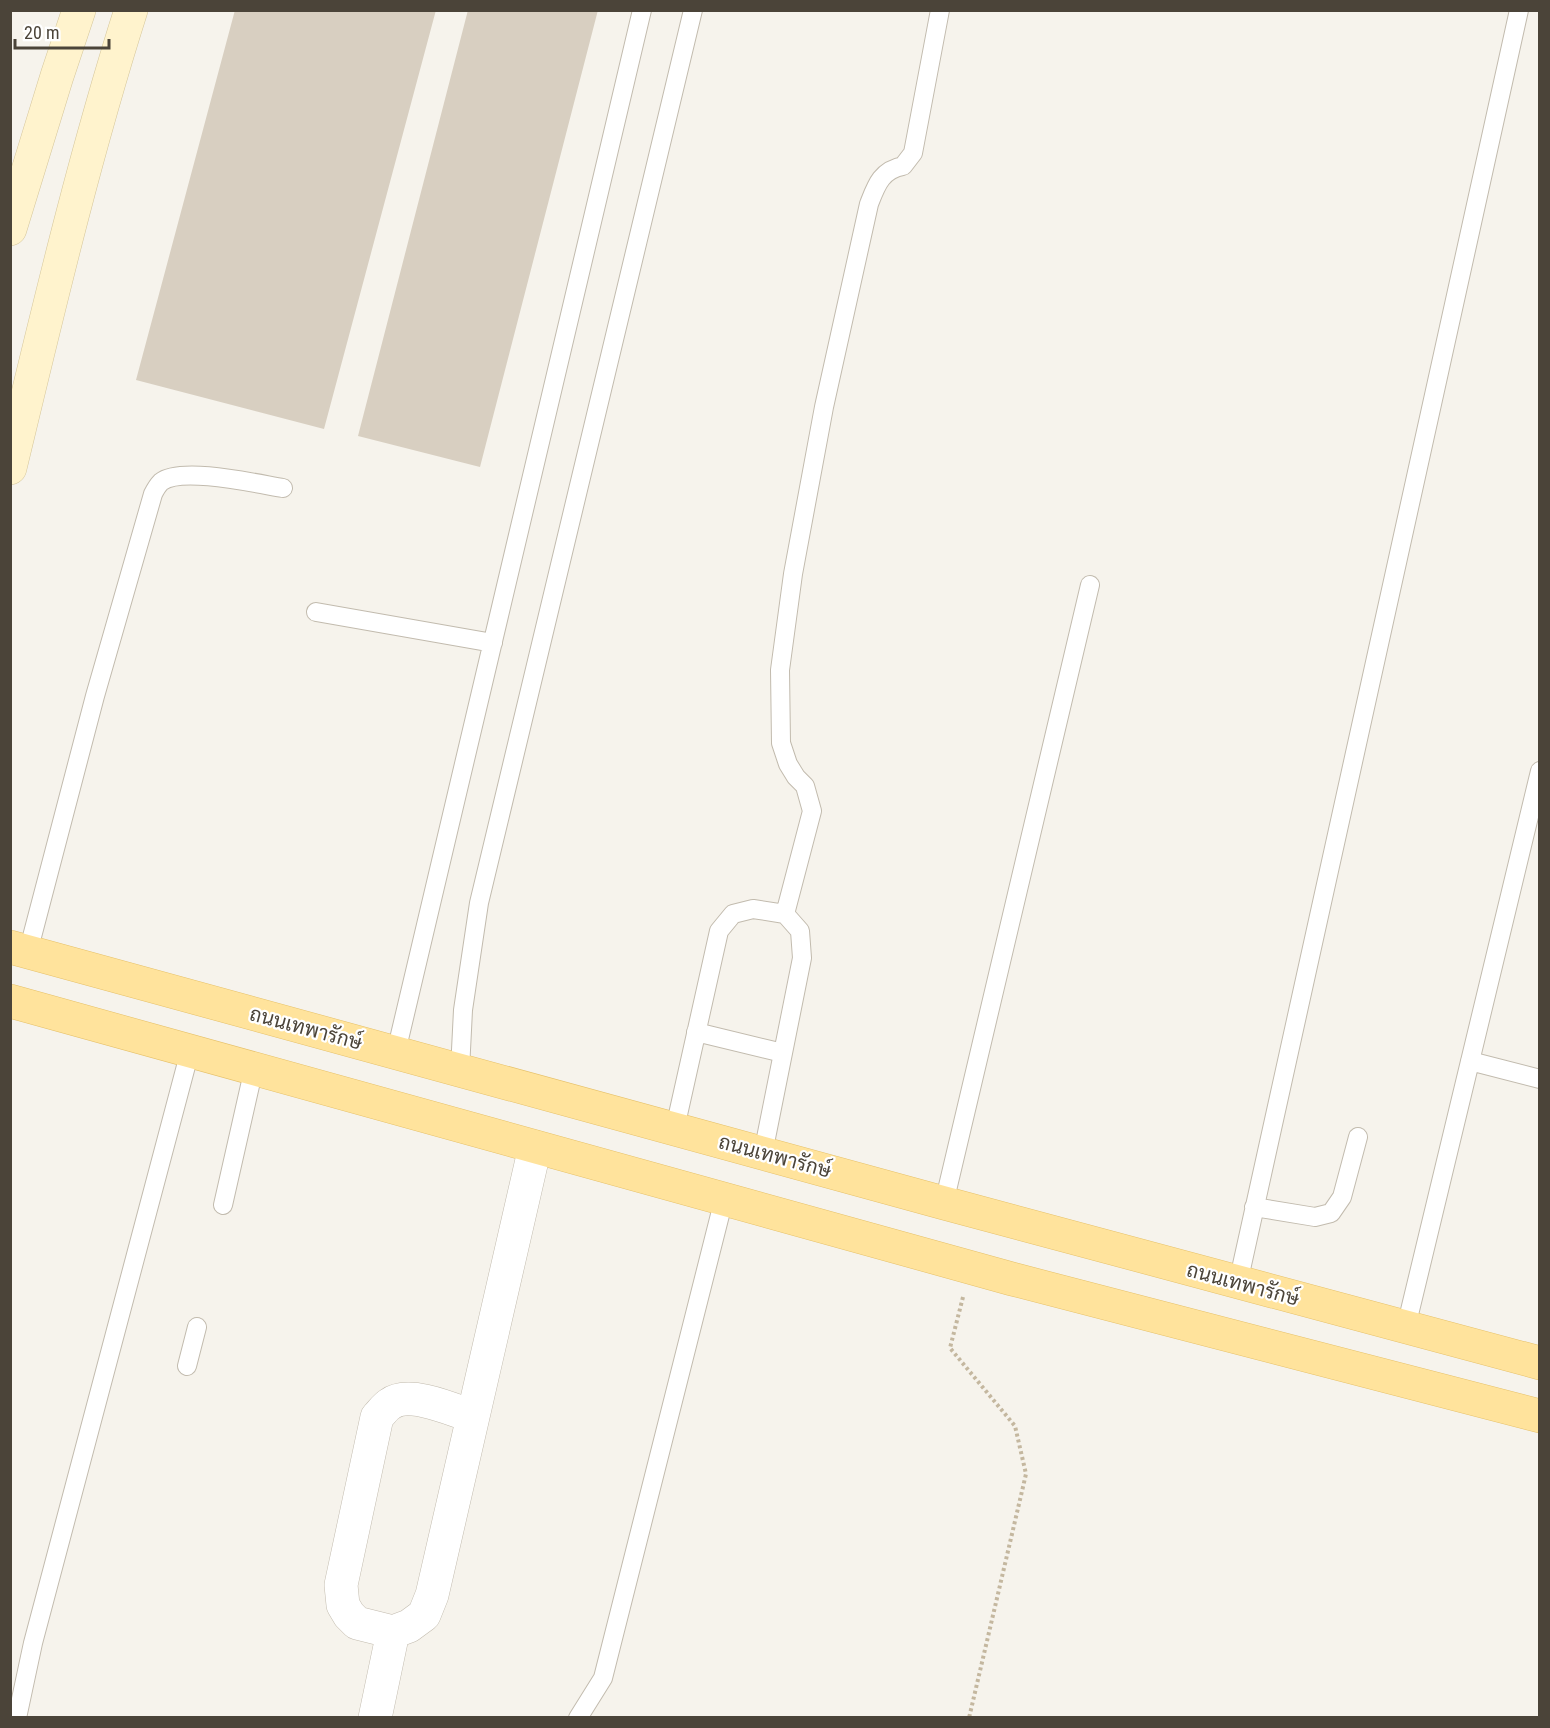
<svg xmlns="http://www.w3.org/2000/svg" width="1550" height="1728" font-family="'Roboto Condensed',Sarabun,sans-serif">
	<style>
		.building { fill: #d8cfc1 }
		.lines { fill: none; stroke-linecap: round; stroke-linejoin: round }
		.service-casing { stroke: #c2bbae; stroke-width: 20 }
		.minor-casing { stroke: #c2bbae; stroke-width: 34 }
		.secondary-casing { stroke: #d6c79b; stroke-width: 34 }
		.primary-casing { stroke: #e6c16a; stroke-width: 34 }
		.path { stroke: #c4b79f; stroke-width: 4; stroke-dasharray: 3 3; stroke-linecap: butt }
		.service { stroke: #fff; stroke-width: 18 }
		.minor { stroke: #fff; stroke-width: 33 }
		.secondary { stroke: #fff3cd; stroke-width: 33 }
		.primary { stroke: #ffe39c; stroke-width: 33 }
		.labels { text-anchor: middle; stroke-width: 4.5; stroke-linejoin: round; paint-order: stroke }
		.street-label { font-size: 20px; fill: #4b4439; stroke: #fff }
	</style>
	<rect width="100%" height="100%" fill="#f6f3ec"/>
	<path class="building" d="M235 10H436L324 429 136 380Z
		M468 10H598L480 467 358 436Z"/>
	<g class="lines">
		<defs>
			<path id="service" d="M316 612 493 643
				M28 952 95 696 153 494C155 490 158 485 161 482 181 466 258 484 283 488
				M696 1032 783 1053
				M396 1052 642 10
				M1470 1061 1540 1079
				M460 1070 463 1010 479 903 693 10
				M675 1128 719 931 733 914 753 909 785 914
				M763 1153 802 958 800 931 785 914 812 811 805 786 796 777 788 764 781 743 780 670 793 574 824 407 869 204C876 186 881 170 903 166L913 153 940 10
				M944 1203 1090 585
				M223 1205 254 1068
				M1254 1207 1315 1217 1331 1213 1342 1197 1358 1137
				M1238 1283 1519 10
				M1406 1327 1540 771
				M187 1366 197 1327
				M17 1718 33 1643 190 1051
				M578 1718 603 1678 724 1199"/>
			<path id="minor" d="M471 1416C452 1409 408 1390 390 1404 385 1407 381 1413 377 1417L341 1585 343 1605 349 1615 357 1623 393 1632 409 1626 424 1615 432 1595 535 1147
				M375 1718 393 1632"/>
			<path id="secondary" d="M10 229 57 76 79 10
				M10 468C47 315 83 161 131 10"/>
			<path id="primary" d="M10 947 944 1203 1540 1363
				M10 1001 1012 1279 1540 1416"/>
		</defs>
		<use href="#service" class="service-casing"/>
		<use href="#minor" class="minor-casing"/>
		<use href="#secondary" class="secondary-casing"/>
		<use href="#primary" class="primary-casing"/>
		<path class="path" d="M963 1297 950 1348 1015 1426 1026 1474 969 1718"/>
		<use href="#service" class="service"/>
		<use href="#minor" class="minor"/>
		<use href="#secondary" class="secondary"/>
		<use href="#primary" class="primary"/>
	</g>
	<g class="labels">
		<g class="street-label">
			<text transform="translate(306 1028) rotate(15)" y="7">ถนนเทพารักษ์</text>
			<text transform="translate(775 1156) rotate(15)" y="7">ถนนเทพารักษ์</text>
			<text transform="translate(1243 1284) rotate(15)" y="7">ถนนเทพารักษ์</text>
		</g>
	</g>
	<rect width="1550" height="1728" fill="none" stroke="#4b4439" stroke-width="24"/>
	<path d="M15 39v9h94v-9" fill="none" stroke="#4b4439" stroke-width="3"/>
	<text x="24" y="39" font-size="18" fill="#4b4439" stroke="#ffffff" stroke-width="4.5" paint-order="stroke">20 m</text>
</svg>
